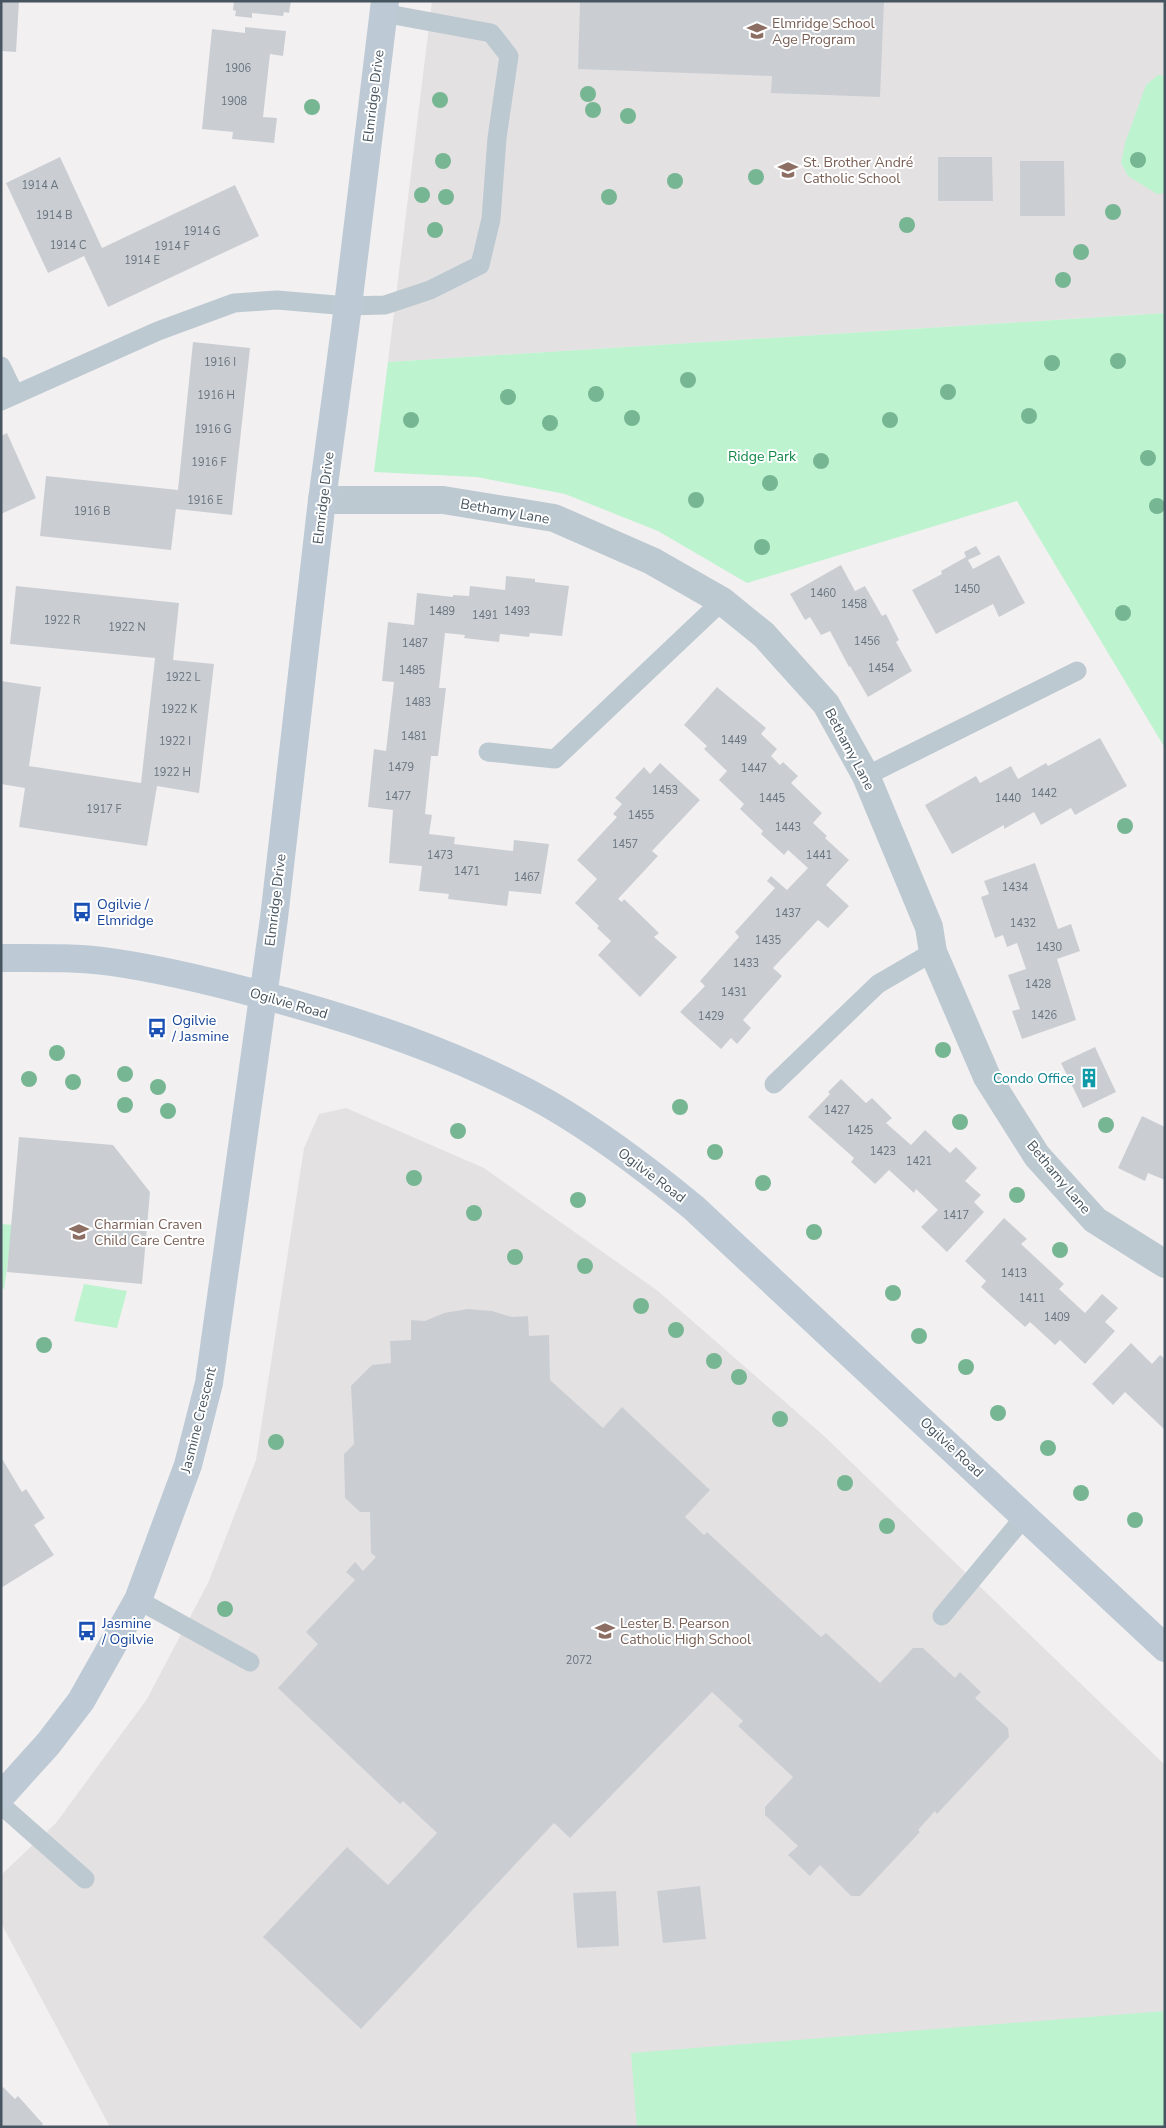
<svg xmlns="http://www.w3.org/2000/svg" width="1166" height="2128" font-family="'Nunito Sans',sans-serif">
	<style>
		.education { fill: #e4e1e3 }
		.green { fill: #bdf3cf }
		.building { fill: #caced3 }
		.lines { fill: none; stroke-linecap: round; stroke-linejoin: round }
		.lane { stroke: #bdc9d1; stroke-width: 19 }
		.street { stroke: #bdc9d1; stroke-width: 28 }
		.secondary { stroke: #bdcad5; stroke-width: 28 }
		.tree { fill: #77b693 }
		.labels { text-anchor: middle; stroke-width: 4; stroke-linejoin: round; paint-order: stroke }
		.number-label { font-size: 11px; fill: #68737d }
		.education-label { font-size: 14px; fill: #785e54; stroke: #fff; text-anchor: start }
		.street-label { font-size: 14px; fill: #475560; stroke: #fff }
		.park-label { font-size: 14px; fill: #118746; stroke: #fff }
		.transit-label { font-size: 14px; fill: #164399; stroke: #fff; text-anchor: start }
		.culture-label { font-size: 14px; fill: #0d838f; stroke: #fff; text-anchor: end }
	</style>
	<rect width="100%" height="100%" fill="#f3f0f1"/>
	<path class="education" d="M432 1H1165V313L388 362Z
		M346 1108 484 1168 658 1291 824 1436 1165 1765V2127H110L1 1923V1875L56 1823 147 1699 208 1583 256 1460 304 1148 319 1114Z"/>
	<path class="green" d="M1158 75 1165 76V193L1157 194 1128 176 1121 163 1125 143 1146 85Z
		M1165 313V748L1017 501 747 583 658 531 565 494 477 477 374 472 388 362Z
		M1 1224 13 1225 4 1289 1 1288Z
		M84 1284 127 1291 117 1328 74 1321Z
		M1165 2011V2127H637L631 2053Z"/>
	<path class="building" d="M1 1H19L16 52 1 51Z
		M234 1H291L289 13 284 12 283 16 252 13V18L235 16 236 11 233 10Z
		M580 1H884L880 97 771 93 772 76 578 69Z
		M245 27 286 31 283 56 270 54 263 117 277 118 274 143 232 139 233 132 202 129 212 29 245 33Z
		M60 157 102 248 235 185 259 236 108 307 84 256 48 273 6 183Z
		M938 157H992L993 201H938Z
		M1020 161H1064L1065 216H1020Z
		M193 342 250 348 232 515 176 509 171 550 40 536 46 476 178 490Z
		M7 433 36 498 1 514V436Z
		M976 546 981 554 968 560 973 569 999 555 1025 603 999 617 993 604 936 634 912 590 942 574 941 571 966 557 964 552Z
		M841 565 855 591 865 586 882 616 886 614 899 640 896 642 912 671 868 697 850 666 849 667 830 631 821 635 810 617 805 620 790 594Z
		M506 576 535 579V582L569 586 562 636 530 633 529 637 500 634 499 642 464 638 465 635 445 633 439 688H446L438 756H431L425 814 432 815 429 834 455 837 454 844 513 851 514 840 549 844 541 894 509 891 507 906 448 899 449 894 419 891 422 866 389 863 393 810 368 807 374 749 386 751 394 682 382 681 388 622 414 625 417 593 453 597V595L469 596 470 586 505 590Z
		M16 586 179 603 173 660 214 664 199 793 157 786 147 846 19 827 25 788 1 784V681L41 687 29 766 141 783 155 658 10 644Z
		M717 687 766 728 761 734 777 749 771 756 780 765 783 762 798 776 791 783 822 813 813 823 827 836 825 838 849 860 826 885 849 906 828 928 818 920 773 968 782 976 743 1020 751 1028 737 1044 731 1038 721 1049 680 1012 705 986 700 981 739 937 735 932 775 888 767 881 771 876 787 890 808 868 788 850 784 855 761 834 763 831 740 809 744 804 719 780 727 771 704 749 707 746 684 725Z
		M1100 738 1127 786 1075 815 1071 808 1041 825 1034 812 1004 829V825L952 854 925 805 976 776 980 783 1011 766 1018 779 1046 763 1048 766Z
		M660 763 700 800 652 851 658 856 618 899 622 902 624 899 659 933 654 937 677 957 640 997 598 955 611 941 597 928 599 926 575 903 597 879 577 860 617 817 613 814 622 804 615 798 644 767 650 774Z
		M1035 863 1058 929 1071 924 1080 951 1057 959 1076 1020 1022 1039 1012 1011 1020 1009 1008 975 1026 969 1017 943 1007 947 1003 935 995 938 981 897 989 894 984 881Z
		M1095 1047 1116 1092 1083 1108 1061 1063Z
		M841 1079 866 1103 872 1098 892 1118 886 1123 911 1145 925 1130 950 1153 956 1147 977 1168 965 1181 981 1195 974 1202 984 1212 947 1252 921 1227 938 1210 916 1189 914 1193 889 1170 875 1184 851 1162 854 1158 808 1117 830 1094 828 1092Z
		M1142 1116 1165 1127V1180L1148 1173 1145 1181 1118 1168Z
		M19 1137 113 1145 150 1192 142 1284 7 1272Z
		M1004 1218 1027 1239 1021 1244 1064 1284 1059 1289 1085 1313 1102 1294 1118 1308 1105 1322 1115 1331 1085 1364 1060 1340 1055 1345 1030 1322 1025 1327 981 1287 986 1281 965 1261Z
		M468 1309 492 1311 512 1317 528 1316 529 1336 549 1335 550 1380 603 1428 622 1407 710 1490 685 1517 704 1535 707 1532 821 1637 826 1633 880 1683 913 1648H923L955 1678 960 1672 981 1692 975 1698 1008 1728 1009 1737 937 1814 935 1811 918 1830 920 1832 860 1896H851L820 1865 810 1876 788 1855 798 1846 765 1815V1807L793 1777 738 1726 743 1721 712 1692 570 1838 554 1823 361 2029 263 1937 347 1847 388 1885 437 1833 403 1801 400 1804 278 1688 318 1644 306 1632 355 1580 346 1572 355 1562 363 1571 376 1557 371 1553 370 1512H360L345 1498 344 1454 354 1444 351 1386 372 1365 391 1363 390 1341 411 1340V1320L425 1321 444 1313Z
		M1131 1343 1152 1364 1160 1355 1165 1359V1430L1125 1392 1113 1405 1092 1384Z
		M1 1457 22 1492 26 1489 45 1518 34 1525 54 1555 1 1588Z
		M700 1886 706 1939 663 1943 657 1891Z
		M616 1891 619 1946 577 1948 573 1893Z
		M3 2087 15 2099 18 2096 43 2124 40 2127H1V2089Z"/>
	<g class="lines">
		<path class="lane" d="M1 366 15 395
			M1 401 158 331 234 303 277 300 348 306 385 305 430 290 480 265 491 219 497 138 509 56 491 33 383 13
			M488 752 555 759 722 601
			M866 776 1077 671
			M774 1084 878 984 933 952
			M138 1600 250 1662
			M942 1616 1025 1516
			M1 1805 85 1879"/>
		<path class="street" d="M322 500H443L554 518 652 561 722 601 764 635 826 704 866 776 929 927 933 952 987 1077 1037 1156 1095 1220 1165 1264"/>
		<path class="secondary" d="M1 958C38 958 74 957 111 962 160 969 210 981 258 994 357 1020 457 1053 547 1103 599 1133 648 1170 694 1208L1165 1648
			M1 1796 48 1744 81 1701 138 1600 188 1465 209 1383 274 918 322 500 348 306 385 1"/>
	</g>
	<g class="tree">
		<circle cx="588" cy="94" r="8"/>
		<circle cx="440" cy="100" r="8"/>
		<circle cx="312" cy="107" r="8"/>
		<circle cx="593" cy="110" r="8"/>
		<circle cx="628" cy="116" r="8"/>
		<circle cx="1138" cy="160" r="8"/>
		<circle cx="443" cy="161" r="8"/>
		<circle cx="756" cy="177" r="8"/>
		<circle cx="675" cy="181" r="8"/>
		<circle cx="422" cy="195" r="8"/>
		<circle cx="446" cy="197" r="8"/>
		<circle cx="609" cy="197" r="8"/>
		<circle cx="1113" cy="212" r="8"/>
		<circle cx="907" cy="225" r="8"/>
		<circle cx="435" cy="230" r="8"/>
		<circle cx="1081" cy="252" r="8"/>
		<circle cx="1063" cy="280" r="8"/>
		<circle cx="1118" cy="361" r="8"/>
		<circle cx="1052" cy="363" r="8"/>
		<circle cx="688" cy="380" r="8"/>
		<circle cx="948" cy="392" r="8"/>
		<circle cx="596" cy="394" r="8"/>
		<circle cx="508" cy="397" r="8"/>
		<circle cx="1029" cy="416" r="8"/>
		<circle cx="632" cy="418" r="8"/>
		<circle cx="411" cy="420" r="8"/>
		<circle cx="890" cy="420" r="8"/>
		<circle cx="550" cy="423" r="8"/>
		<circle cx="1148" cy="458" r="8"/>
		<circle cx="821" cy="461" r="8"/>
		<circle cx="770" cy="483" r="8"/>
		<circle cx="696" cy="500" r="8"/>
		<circle cx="1157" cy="506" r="8"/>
		<circle cx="762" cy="547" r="8"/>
		<circle cx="1123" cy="613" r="8"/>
		<circle cx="1125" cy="826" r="8"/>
		<circle cx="943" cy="1050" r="8"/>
		<circle cx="57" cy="1053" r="8"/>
		<circle cx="125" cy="1074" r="8"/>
		<circle cx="29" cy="1079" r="8"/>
		<circle cx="73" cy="1082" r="8"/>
		<circle cx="158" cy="1087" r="8"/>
		<circle cx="125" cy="1105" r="8"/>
		<circle cx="680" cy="1107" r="8"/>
		<circle cx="168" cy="1111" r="8"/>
		<circle cx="960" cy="1122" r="8"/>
		<circle cx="1106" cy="1125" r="8"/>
		<circle cx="458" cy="1131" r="8"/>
		<circle cx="715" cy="1152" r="8"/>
		<circle cx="414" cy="1178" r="8"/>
		<circle cx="763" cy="1183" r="8"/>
		<circle cx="1017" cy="1195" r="8"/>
		<circle cx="578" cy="1200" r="8"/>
		<circle cx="474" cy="1213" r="8"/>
		<circle cx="814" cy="1232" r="8"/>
		<circle cx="1060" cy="1250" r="8"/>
		<circle cx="515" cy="1257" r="8"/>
		<circle cx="585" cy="1266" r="8"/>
		<circle cx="893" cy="1293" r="8"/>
		<circle cx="641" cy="1306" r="8"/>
		<circle cx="676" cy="1330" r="8"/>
		<circle cx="919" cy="1336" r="8"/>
		<circle cx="44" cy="1345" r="8"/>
		<circle cx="714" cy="1361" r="8"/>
		<circle cx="966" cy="1367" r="8"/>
		<circle cx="739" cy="1377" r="8"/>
		<circle cx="998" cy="1413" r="8"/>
		<circle cx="780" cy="1419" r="8"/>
		<circle cx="276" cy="1442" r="8"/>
		<circle cx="1048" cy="1448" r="8"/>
		<circle cx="845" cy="1483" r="8"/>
		<circle cx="1081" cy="1493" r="8"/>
		<circle cx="1135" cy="1520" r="8"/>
		<circle cx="887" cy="1526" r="8"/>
		<circle cx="225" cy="1609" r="8"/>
	</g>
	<defs>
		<symbol id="school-bare" viewBox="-9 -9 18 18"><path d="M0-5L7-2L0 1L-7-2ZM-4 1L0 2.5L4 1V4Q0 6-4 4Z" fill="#8d6e63" stroke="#fff" stroke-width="2.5" paint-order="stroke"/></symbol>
		<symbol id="bus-bare" viewBox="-9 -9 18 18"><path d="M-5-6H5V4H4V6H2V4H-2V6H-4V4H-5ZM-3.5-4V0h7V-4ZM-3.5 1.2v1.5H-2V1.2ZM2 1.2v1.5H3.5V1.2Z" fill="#1a4fb4" stroke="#fff" stroke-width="2.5" paint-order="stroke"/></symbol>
		<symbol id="building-bare" viewBox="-9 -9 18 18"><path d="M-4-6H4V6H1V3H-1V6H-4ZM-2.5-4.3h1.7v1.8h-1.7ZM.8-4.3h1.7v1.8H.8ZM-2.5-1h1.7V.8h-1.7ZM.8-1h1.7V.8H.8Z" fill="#0f9aa8" stroke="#fff" stroke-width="2.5" paint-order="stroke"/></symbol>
	</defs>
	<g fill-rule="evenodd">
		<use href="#school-bare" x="743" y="17" width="28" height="28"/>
		<use href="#school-bare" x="774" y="156" width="28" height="28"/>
		<use href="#bus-bare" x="68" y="898" width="28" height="28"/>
		<use href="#bus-bare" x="143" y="1014" width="28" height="28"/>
		<use href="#building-bare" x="1075" y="1064" width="28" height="28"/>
		<use href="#school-bare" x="65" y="1218" width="28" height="28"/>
		<use href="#bus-bare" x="73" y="1617" width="28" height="28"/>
		<use href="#school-bare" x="591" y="1617" width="28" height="28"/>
	</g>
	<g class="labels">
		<g class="number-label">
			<text x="238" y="72">1906</text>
			<text x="234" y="105">1908</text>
			<text x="40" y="189">1914 A</text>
			<text x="54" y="219">1914 B</text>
			<text x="202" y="235">1914 G</text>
			<text x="68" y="249">1914 C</text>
			<text x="172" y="250">1914 F</text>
			<text x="142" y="264">1914 E</text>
			<text x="220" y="366">1916 I</text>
			<text x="216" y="399">1916 H</text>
			<text x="213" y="433">1916 G</text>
			<text x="209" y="466">1916 F</text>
			<text x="205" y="504">1916 E</text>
			<text x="92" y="515">1916 B</text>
			<text x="967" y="593">1450</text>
			<text x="823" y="597">1460</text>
			<text x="854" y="608">1458</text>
			<text x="442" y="615">1489</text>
			<text x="517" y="615">1493</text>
			<text x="485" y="619">1491</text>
			<text x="62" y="624">1922 R</text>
			<text x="127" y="631">1922 N</text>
			<text x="867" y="645">1456</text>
			<text x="415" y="647">1487</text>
			<text x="881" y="672">1454</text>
			<text x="412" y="674">1485</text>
			<text x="183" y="681">1922 L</text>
			<text x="418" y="706">1483</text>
			<text x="179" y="713">1922 K</text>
			<text x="414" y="740">1481</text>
			<text x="734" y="744">1449</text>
			<text x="175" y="745">1922 I</text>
			<text x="401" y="771">1479</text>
			<text x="754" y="772">1447</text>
			<text x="172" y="776">1922 H</text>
			<text x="665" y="794">1453</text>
			<text x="1044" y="797">1442</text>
			<text x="398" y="800">1477</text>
			<text x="772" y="802">1445</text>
			<text x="1008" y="802">1440</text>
			<text x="104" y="813">1917 F</text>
			<text x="641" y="819">1455</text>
			<text x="788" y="831">1443</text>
			<text x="625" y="848">1457</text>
			<text x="440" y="859">1473</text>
			<text x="819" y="859">1441</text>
			<text x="467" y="875">1471</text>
			<text x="527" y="881">1467</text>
			<text x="1015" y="891">1434</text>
			<text x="788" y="917">1437</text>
			<text x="1023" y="927">1432</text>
			<text x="768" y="944">1435</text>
			<text x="1049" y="951">1430</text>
			<text x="746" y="967">1433</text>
			<text x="1038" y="988">1428</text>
			<text x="734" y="996">1431</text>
			<text x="1044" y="1019">1426</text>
			<text x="711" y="1020">1429</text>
			<text x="837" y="1114">1427</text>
			<text x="860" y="1134">1425</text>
			<text x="883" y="1155">1423</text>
			<text x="919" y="1165">1421</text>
			<text x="956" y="1219">1417</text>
			<text x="1014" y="1277">1413</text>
			<text x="1032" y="1302">1411</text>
			<text x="1057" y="1321">1409</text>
			<text x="579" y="1664">2072</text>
		</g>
		<g class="education-label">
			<text x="772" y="28">Elmridge School<tspan x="772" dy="16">Age Program</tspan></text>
			<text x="803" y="167">St. Brother André<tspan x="803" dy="16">Catholic School</tspan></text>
			<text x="94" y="1229">Charmian Craven<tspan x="94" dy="16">Child Care Centre</tspan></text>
			<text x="620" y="1628">Lester B. Pearson<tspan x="620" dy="16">Catholic High School</tspan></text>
		</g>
		<g class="street-label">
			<text transform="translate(373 96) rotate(-83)" y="5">Elmridge Drive</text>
			<text transform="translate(323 498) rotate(-83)" y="5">Elmridge Drive</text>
			<text transform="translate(505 511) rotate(10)" y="5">Bethamy Lane</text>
			<text transform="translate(850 749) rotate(62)" y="5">Bethamy Lane</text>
			<text transform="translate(275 900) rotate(-83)" y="5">Elmridge Drive</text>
			<text transform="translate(289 1003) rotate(16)" y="5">Ogilvie Road</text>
			<text transform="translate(652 1175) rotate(37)" y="5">Ogilvie Road</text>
			<text transform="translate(1059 1177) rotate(50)" y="5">Bethamy Lane</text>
			<text transform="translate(198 1420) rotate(-76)" y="5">Jasmine Crescent</text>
			<text transform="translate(952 1447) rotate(43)" y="5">Ogilvie Road</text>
		</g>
		<g class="park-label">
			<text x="762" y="461">Ridge Park</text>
		</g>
		<g class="transit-label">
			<text x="97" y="909">Ogilvie /<tspan x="97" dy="16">Elmridge</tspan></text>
			<text x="172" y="1025">Ogilvie<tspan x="172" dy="16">/ Jasmine</tspan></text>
			<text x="102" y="1628">Jasmine<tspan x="102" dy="16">/ Ogilvie</tspan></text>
		</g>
		<g class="culture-label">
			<text x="1074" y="1083">Condo Office</text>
		</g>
	</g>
	<rect width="1166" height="2128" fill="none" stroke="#475560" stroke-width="5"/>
</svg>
